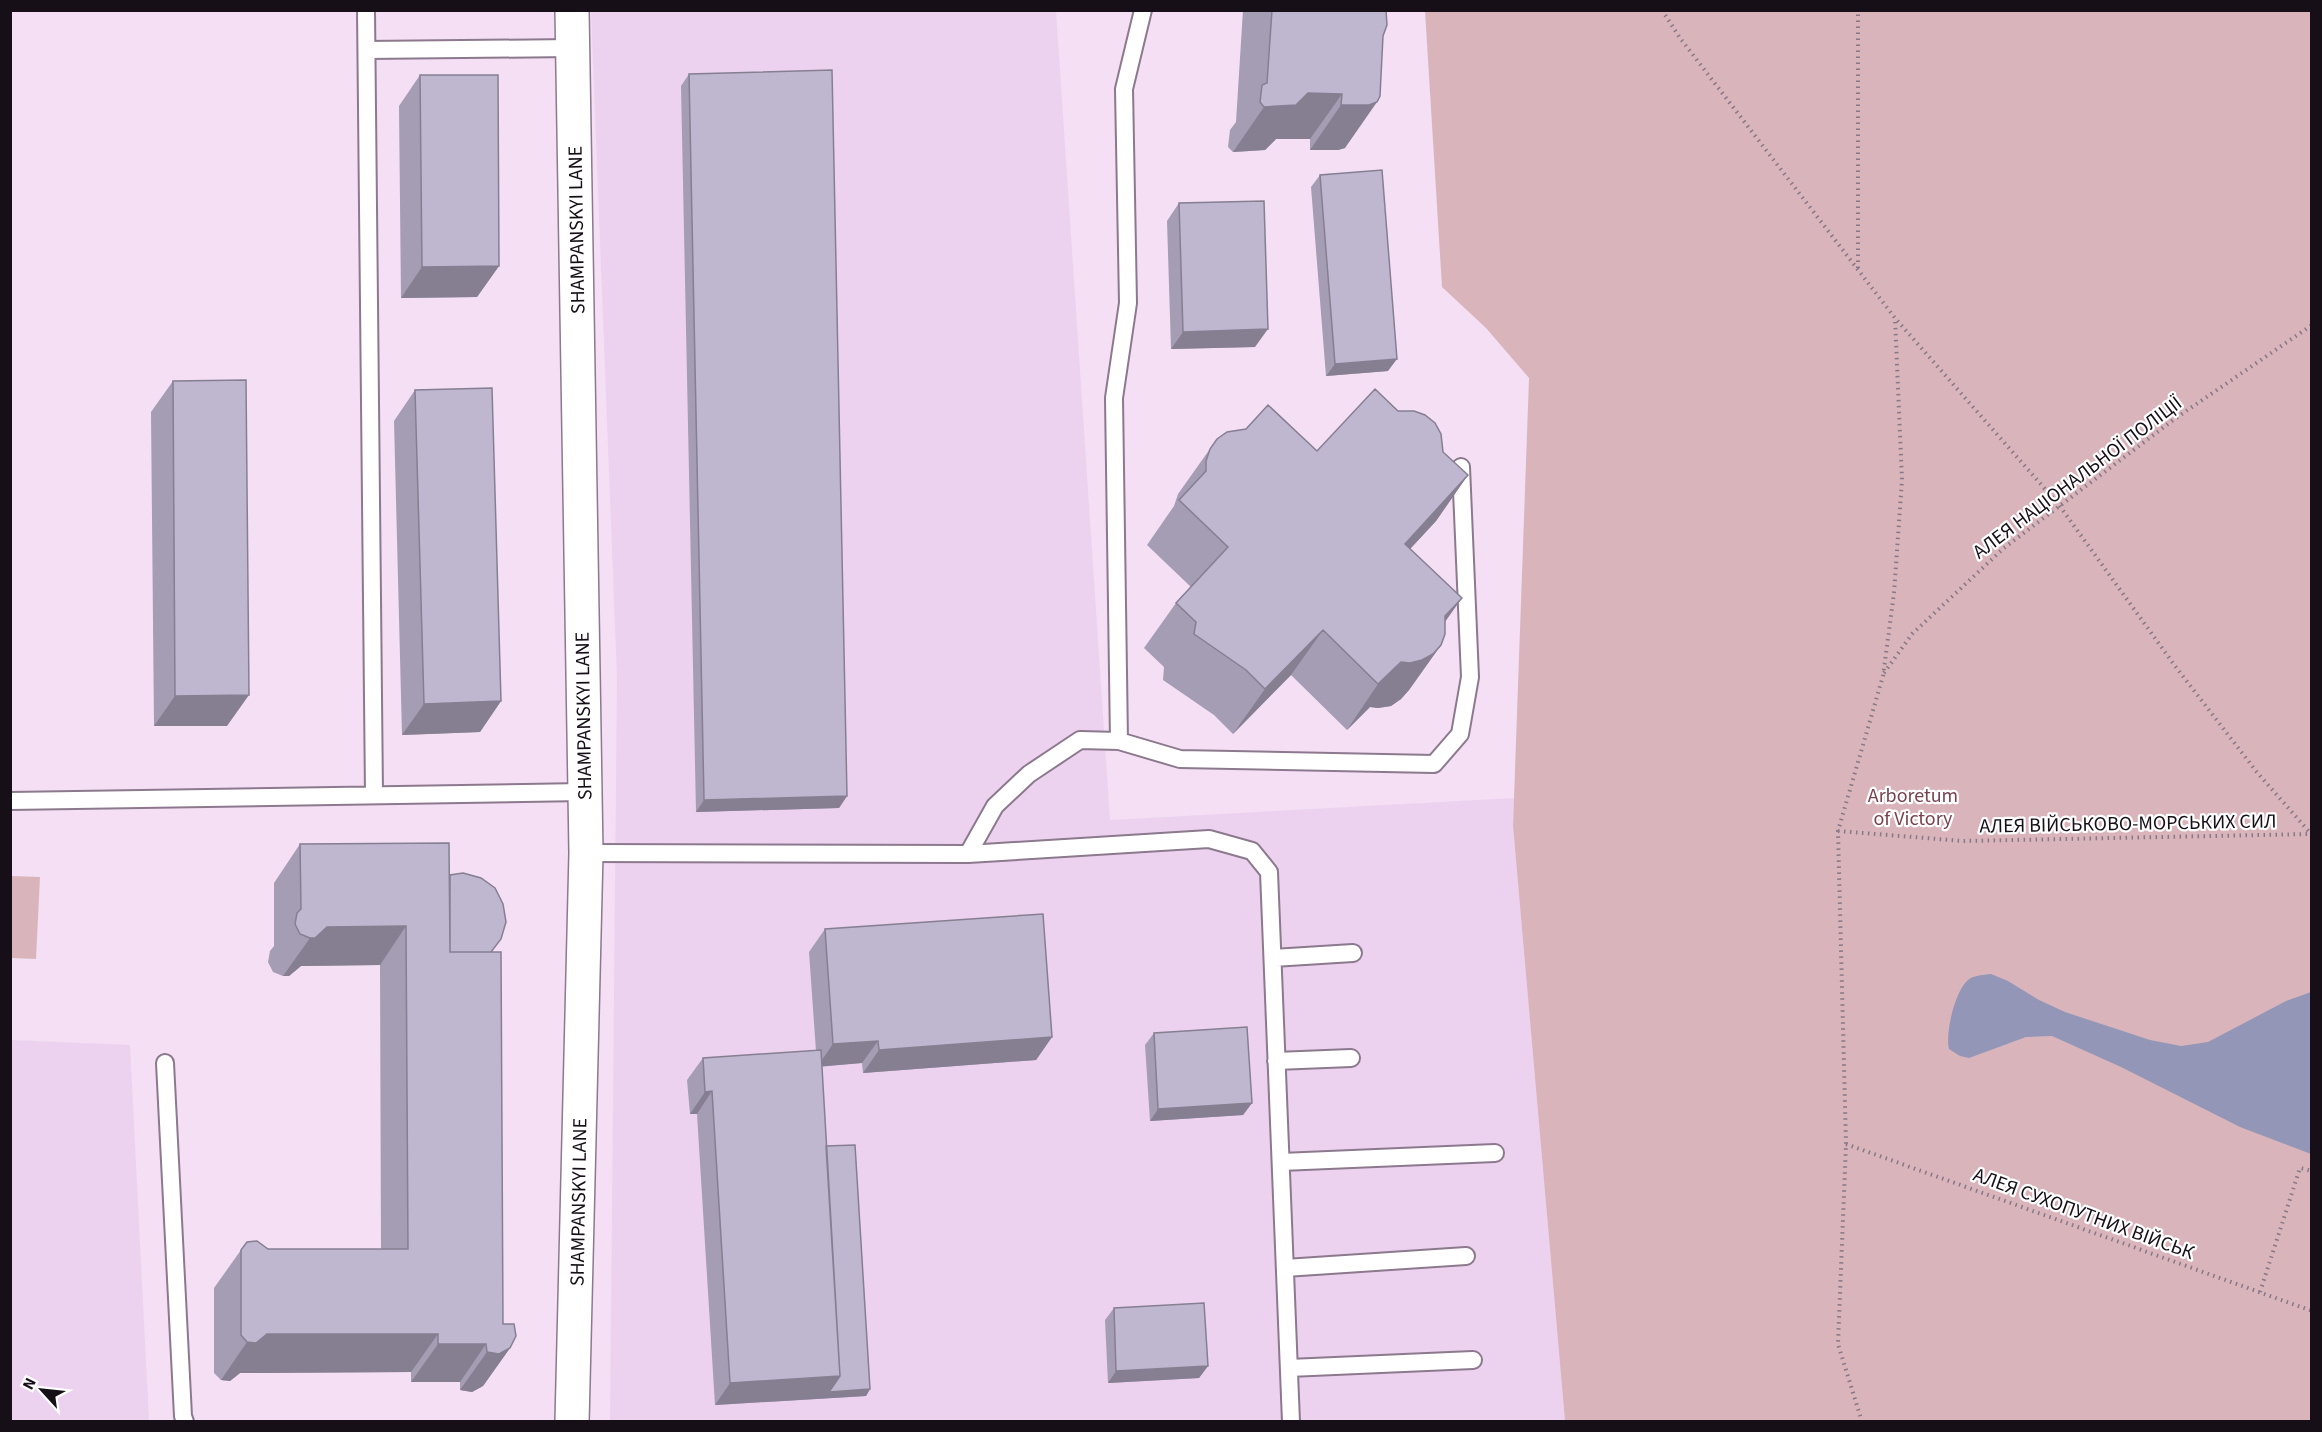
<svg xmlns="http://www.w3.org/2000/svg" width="2322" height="1432" font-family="'Source Sans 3',sans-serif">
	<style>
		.built { fill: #ecd2ef }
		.green { fill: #d9b5bb }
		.water { fill: #9396b7 }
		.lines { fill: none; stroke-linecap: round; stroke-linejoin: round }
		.service-casing { stroke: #8c798d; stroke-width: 20 }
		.minor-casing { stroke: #8c798d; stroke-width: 36 }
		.path { stroke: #867887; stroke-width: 4; stroke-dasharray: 1.5 4.5; stroke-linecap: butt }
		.service { stroke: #fff; stroke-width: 16 }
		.minor { stroke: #fff; stroke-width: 33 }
		.wall { fill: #a49db3 }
		.shaded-wall { fill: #867f92 }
		.building { fill: #bfb6d0; stroke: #867f92; stroke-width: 1.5 }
		.labels { text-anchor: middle; stroke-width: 4.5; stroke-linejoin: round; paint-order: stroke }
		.street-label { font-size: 20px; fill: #160f17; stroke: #fff }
		.park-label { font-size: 20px; fill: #7a424f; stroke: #fff }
	</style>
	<rect width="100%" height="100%" fill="#f4dff5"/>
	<path class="built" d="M591 11H1056L1110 820 1514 798 1513 826 1565 1421H610L617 677Z
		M11 1040 130 1045 149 1421H11Z"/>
	<path class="green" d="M1425 11H2311V1421H1565L1513 826 1529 378 1486 328 1442 287Z
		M11 876 40 877 36 959 11 958Z"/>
	<path class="water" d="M1991 974 2008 981 2039 1000 2065 1012 2150 1040 2181 1046 2208 1042 2286 1001 2311 992V1154L2240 1127 2121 1067 2052 1036 2026 1037 1969 1058 1960 1056 1949 1049C1945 1033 1955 991 1968 980 1974 975 1984 975 1991 974Z"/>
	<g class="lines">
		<defs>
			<path id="service" d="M366 10 374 795
				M367 50 573 48
				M1119 741 1114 398 1128 303 1124 89 1143 10
				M10 801 584 792
				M586 853 968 854 1209 839 1252 851 1269 872 1291 1422
				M968 854 995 806 1029 774 1080 740 1119 741 1180 759 1434 764 1460 734 1470 677 1461 467
				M1273 958 1353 953
				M1276 1061 1351 1058
				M165 1063 183 1416 185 1422
				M1281 1162 1495 1153
				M1285 1268 1466 1256
				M1289 1368 1473 1360"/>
			<path id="minor" d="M572 10 586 853 572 1422"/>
		</defs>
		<use href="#service" class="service-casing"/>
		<use href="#minor" class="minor-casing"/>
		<path class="path" d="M1662 10 1680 38 1895 318 2059 505 2175 666 2256 771 2311 834
			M1858 268V10
			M1884 673 1912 634 2004 548 2176 418 2312 325
			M1838 831 1963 841 2311 834
			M1846 1144 2312 1311
			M2260 1292 2300 1168 2312 1171
			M1862 1422 1838 1344 1846 1144 1838 831 1883 676 1894 593 1902 480 1895 318"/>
		<use href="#service" class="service"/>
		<use href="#minor" class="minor"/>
	</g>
	<path class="wall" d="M1243 10H1386L1345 148 1338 150H1310V139H1276L1265 150 1233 152 1228 147 1230 130 1236 122Z
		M689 74 847 796 839 808 696 812 681 86Z
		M420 75 499 266 477 297 401 298 399 106Z
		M1320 175 1388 371 1326 376 1311 187Z
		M1179 203 1255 347 1171 349 1167 221Z
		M173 381 227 726H154L151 412Z
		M415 390 501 701 480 732 402 735 394 421Z
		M1217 439 1317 451 1443 452 1468 475 1436 521 1410 549 1445 621 1441 645 1409 690 1401 699 1391 706 1378 708 1370 707 1347 730 1291 675 1233 734 1214 715 1163 680 1164 667 1144 648 1176 603 1191 587 1147 545 1174 506 1178 494Z
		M300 844 450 875 491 952 503 1324 510 1348 483 1386 472 1392 460 1390V1382H411V1372L240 1373 230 1381 221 1380 214 1373V1288L241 1250 381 1249 380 965 301 966 289 976H283L273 972 268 962 270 951 274 946V883Z
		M825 929 1052 1037 1036 1060 863 1073 862 1063 822 1066 826 1146 870 1389 866 1396 715 1405 697 1114H690L687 1080 703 1058 816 1051 809 952Z
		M1154 1033 1252 1103 1243 1115 1150 1121 1145 1045Z
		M1114 1308 1208 1366 1199 1378 1108 1383 1105 1320Z"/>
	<path class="shaded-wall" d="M1308 93 1342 94 1310 139H1276L1265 150 1233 152 1264 107Z
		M1377 102 1345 148 1338 150H1310L1341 105Z
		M499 266 477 297 401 298 422 267Z
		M1268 329 1255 347 1171 349 1183 332Z
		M1397 359 1388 371 1326 376 1335 364Z
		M1468 475 1436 521 1373 589 1405 544Z
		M1462 598 1430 643 1445 616Z
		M1323 630 1291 675 1233 734 1265 689Z
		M1441 645 1409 690 1401 699 1391 706 1378 708 1370 707 1347 730 1378 684 1401 662Z
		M249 695 227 726H154L175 696Z
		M501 701 480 732 402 735 424 704Z
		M847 796 839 808 696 812 704 800Z
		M406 926 380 965 301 966 289 976H283L310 938 327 927Z
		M1052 1037 1036 1060 863 1073 879 1050Z
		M878 1041 862 1063 817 1067 833 1044Z
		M712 1091 697 1114H690L705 1092Z
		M1252 1103 1243 1115 1150 1121 1158 1109Z
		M267 1334H438L411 1372 240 1373 230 1381 221 1380 247 1342Z
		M438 1344H486L460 1382H411Z
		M510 1348 483 1386 472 1392 460 1390 487 1352Z
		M1208 1366 1199 1378 1108 1383 1116 1371Z
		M840 1376 870 1389 866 1396 715 1405 730 1383Z"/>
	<path class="building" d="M1272 10H1386L1387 25 1383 36 1380 96 1377 102 1369 105H1341L1342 94 1308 93 1296 105 1264 107 1260 102 1262 85 1267 83Z
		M832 70 847 796 704 800 689 74Z
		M420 75H498L499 266 422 267Z
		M1382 170 1397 359 1335 364 1320 175Z
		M1264 201 1268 329 1183 332 1179 203Z
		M246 380 249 695 175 696 173 381Z
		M492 388 501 701 424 704 415 390Z
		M1375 389 1398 411H1414L1425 415 1435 423 1441 434 1443 452 1468 475 1405 544 1462 598 1445 616V634L1441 645 1433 654 1422 660 1410 663 1401 662 1378 684 1323 630 1265 689 1246 670 1194 634 1196 622 1176 603 1228 547 1179 500 1206 471V461L1210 449 1217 439 1227 432 1246 429 1268 405 1317 451Z
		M449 843 450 952H501L503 1324H514L516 1336 510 1348 499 1354 487 1352 486 1344H438V1334H267L256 1343 247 1342 241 1335V1250L247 1242 257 1241 268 1249H408L406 926 327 927 315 938H310L300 934 295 924 297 913 301 909 300 844Z
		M463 873 481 878 495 888 503 904 506 922 501 939 491 952H450V875Z
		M1043 914 1052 1037 879 1050 878 1041 833 1044 825 929Z
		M1247 1027 1252 1103 1158 1109 1154 1033Z
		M821 1050 840 1376 730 1383 712 1091 705 1092 703 1058Z
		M855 1145 870 1389 829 1392 840 1376 826 1146Z
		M1204 1303 1208 1366 1116 1371 1114 1308Z"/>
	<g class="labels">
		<g class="street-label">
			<text transform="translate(576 230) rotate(-91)" y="7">SHAMPANSKYI LANE</text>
			<text transform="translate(2077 477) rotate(-37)" y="7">АЛЕЯ НАЦІОНАЛЬНОЇ ПОЛІЦІЇ</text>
			<text transform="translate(583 716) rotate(-91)" y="7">SHAMPANSKYI LANE</text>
			<text transform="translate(2128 823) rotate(-1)" y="7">АЛЕЯ ВІЙСЬКОВО-МОРСЬКИХ СИЛ</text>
			<text transform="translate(578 1202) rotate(-89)" y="7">SHAMPANSKYI LANE</text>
			<text transform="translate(2084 1213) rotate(20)" y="7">АЛЕЯ СУХОПУТНИХ ВІЙСЬК</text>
		</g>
		<g class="park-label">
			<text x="1913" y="802">Arboretum<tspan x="1913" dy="23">of Victory</tspan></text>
		</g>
	</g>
	<rect width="2322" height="1432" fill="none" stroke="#160f17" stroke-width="24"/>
	<g transform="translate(42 1390) rotate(297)" stroke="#ffffff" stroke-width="4.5" paint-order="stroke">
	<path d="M0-4.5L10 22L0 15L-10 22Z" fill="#160f17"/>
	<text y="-9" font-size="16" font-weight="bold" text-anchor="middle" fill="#160f17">N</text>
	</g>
</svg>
